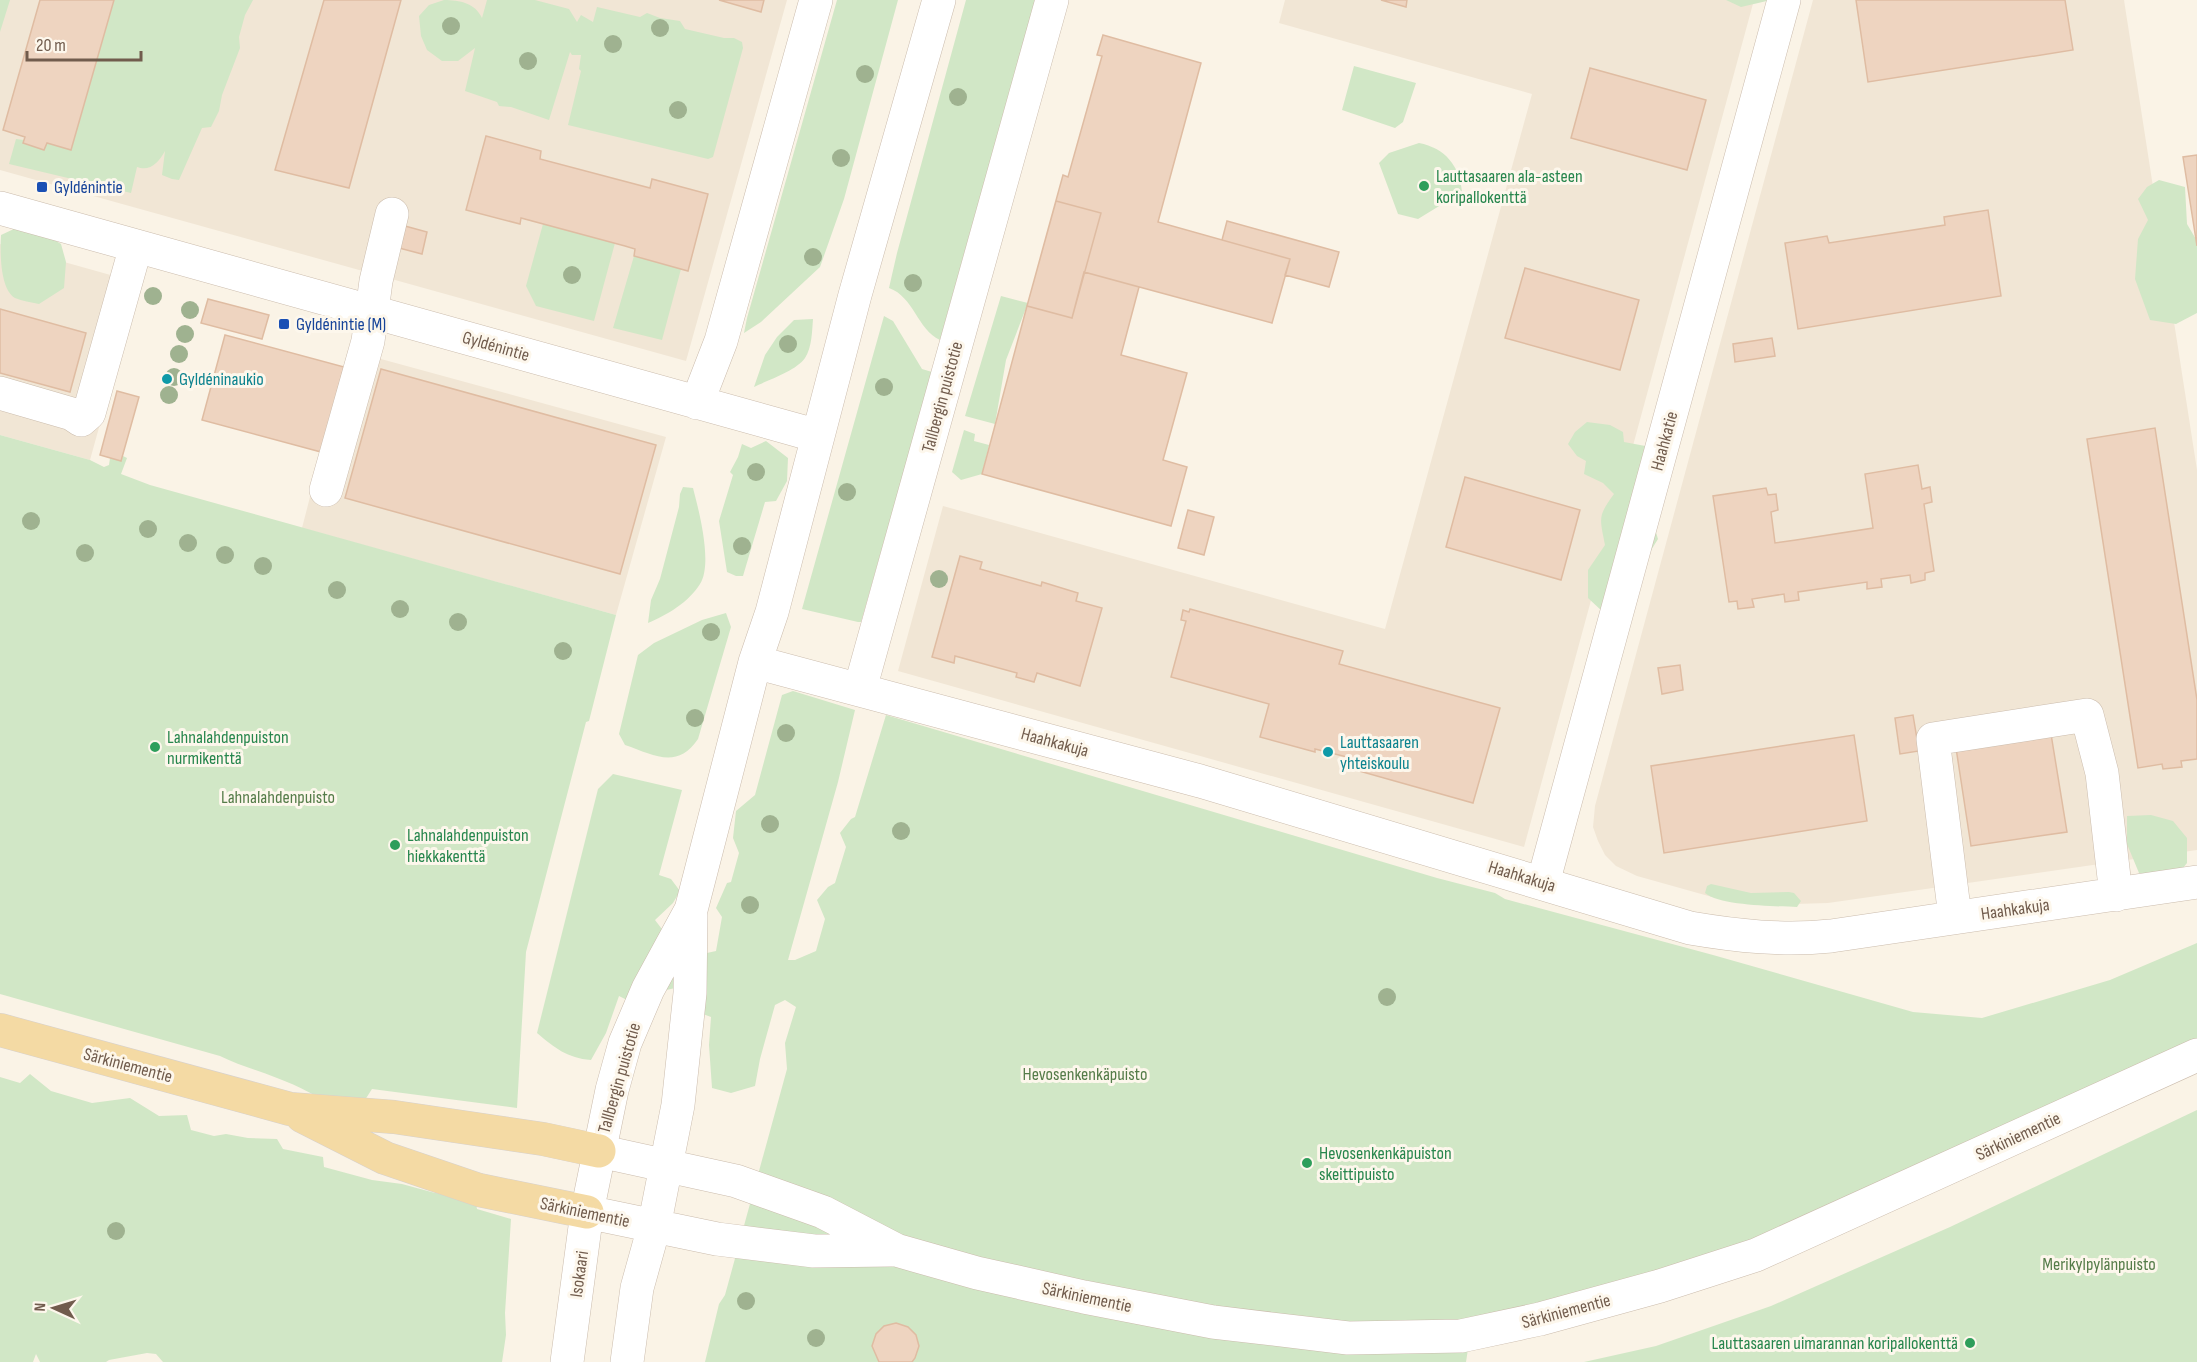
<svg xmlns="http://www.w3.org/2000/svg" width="2197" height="1362" font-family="'Sofia Sans Condensed',sans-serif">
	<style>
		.residential { fill: #f1e6d5 }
		.green { fill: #d1e7c6 }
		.building { fill: #eed4c0; stroke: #dfbca2; stroke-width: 1.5 }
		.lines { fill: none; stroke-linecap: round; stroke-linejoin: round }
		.minor-casing { stroke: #cbbcad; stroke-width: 34 }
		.major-casing { stroke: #d7d1cd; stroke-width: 34 }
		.minor { stroke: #fff; stroke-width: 33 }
		.major { stroke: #f4daa4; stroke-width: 33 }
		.tree { fill: #9fb290 }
		.leisure-dot { fill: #2e9e5b; stroke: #fdf7ec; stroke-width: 2 }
		.transit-dot { fill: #1a4fb4; stroke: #fdf7ec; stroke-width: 2 }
		.culture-dot { fill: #0f9aa8; stroke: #fdf7ec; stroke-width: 2 }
		.labels { text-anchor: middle; stroke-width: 6; stroke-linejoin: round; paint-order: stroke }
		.leisure-label { font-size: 18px; fill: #27864d; stroke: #fdf7ec; text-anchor: start }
		.transit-label { font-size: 18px; fill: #164399; stroke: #fdf7ec; text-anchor: start }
		.street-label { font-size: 18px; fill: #715c4d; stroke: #fdf7ec }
		.culture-label { font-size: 18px; fill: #0d838f; stroke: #fdf7ec; text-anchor: start }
		.park-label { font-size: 18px; fill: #557c49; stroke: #fdf7ec }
	</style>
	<rect width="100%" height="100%" fill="#faf3e6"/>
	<path class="residential" d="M0 0H787L686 361 0 170Z
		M1285 0H1754L1524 847 898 671 943 506 1385 629 1532 94 1279 23Z
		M1813 0H2124L2197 470V850L1828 903 1761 905 1712 897 1637 876 1616 866 1605 855 1598 841 1593 827 1595 806Z
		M0 244 139 283 90 460 0 435Z
		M348 350 666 437 616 615 302 528Z"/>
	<path class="green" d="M0 0H10L0 32Z
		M114 0H253L245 15 239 37 240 48 222 95 219 111 211 127 202 128 179 180 172 179 162 175 165 151C159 162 150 172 137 167L131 193 9 164 16 139 47 143Z
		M444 0C460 0 475 3 482 18L487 0H535L569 9 577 22 581 15 593 22 597 7 640 17 647 13 660 18 680 21 685 29 724 38H734L742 42 743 48 713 157 708 159 568 125 581 71 579 69 581 55H572L570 52 549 120 511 107 499 106 497 102 465 91 475 48 458 61H442L427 50 421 36 419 16 429 5Z
		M837 0H898L844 199 820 267 761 322 744 333 747 318Z
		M966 0H1035L940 340C917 329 914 297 889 288L897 253Z
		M1726 0H1771L1741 7Z
		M1354 66 1416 83 1403 122 1395 128 1342 110Z
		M1419 143C1445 148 1460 166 1462 192L1418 219 1398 214 1379 163 1389 153Z
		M2159 180 2185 187 2187 224 2197 241V313L2176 324 2150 320 2135 279 2138 239 2148 220 2138 199 2147 187Z
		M543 224 615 243 594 321 536 306 526 286Z
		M16 228 42 232 61 244 66 262 64 288 39 304C31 302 22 301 15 298 0 289 0 253 1 235Z
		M634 256 681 269 662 340 613 328Z
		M1001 296 1028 303 1006 360 995 424 965 416Z
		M884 316 893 321 922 369 932 372 861 622H858L802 609Z
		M813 319C812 331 812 347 805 358 796 371 768 380 754 387L765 355 777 337 794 320Z
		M1587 422 1610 425 1623 432 1624 442 1656 448 1652 519 1658 539 1645 560 1603 612 1588 598V570L1605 545C1600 518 1597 517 1614 494L1603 483 1584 474 1586 461 1577 456 1568 444 1575 432Z
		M964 430 975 434 974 441 989 445 982 474 961 480 952 472Z
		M0 435 90 460 104 467 109 465 110 458 121 461 123 456 127 458 121 474 150 485 616 615 589 721 586 722 526 952 517 1108 372 1089 363 1103 340 1110C319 1097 299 1086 277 1078 257 1070 238 1065 220 1056L0 994Z
		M766 441 788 458 787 481 776 501 765 502 743 576H736L727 572 719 521 733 475 730 472 738 457 742 444 751 448Z
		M683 487 693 488C699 511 713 564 700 584 689 602 667 615 648 623L651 600 660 579 679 507 680 494Z
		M726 613 731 627 698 739C677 770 654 755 625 745L619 734 638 655 654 643 702 620Z
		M793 691 855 710 838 782 788 960H795L816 951 825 919 817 900 828 887 835 883 846 847 840 833 851 819 855 817 886 715 1437 878 1495 893 1505 899 1713 955 1913 1012 1982 1018 2110 980 2197 943V1050L1755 1253 1470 1336 1466 1362H705L719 1304 725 1295 787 1069 785 1043 796 1007 785 1000 775 1005 760 1059 755 1086 731 1093 712 1088 709 1045 711 1017 695 1011 680 987 625 999 619 996 606 1033 591 1060C567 1058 555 1048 537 1033L598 789 613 774 682 790 659 875 671 879 680 891 673 903 655 920 684 958 716 951 722 917 716 908 727 883 731 882 739 853 733 838 736 811 755 795 782 695Z
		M2151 815 2173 821 2187 838V863L2175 878H2154L2139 873 2127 844V816Z
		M1711 884 1751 893 1789 892 1794 893 1801 901 1797 907C1776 906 1720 906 1705 893L1707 886Z
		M30 1074 51 1091 92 1103 130 1098 159 1116 187 1115 191 1130 214 1136 226 1134 248 1138 277 1139 283 1149 323 1157 324 1167 372 1180 402 1184 435 1193 463 1195 476 1203 477 1209 511 1219 505 1313 506 1335 502 1362H163L156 1354 147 1353 109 1360 106 1362H40L36 1354 33 1362H0V1077L20 1083Z
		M2197 1110V1362H1584L1656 1346 1771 1306 1950 1227Z"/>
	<path class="building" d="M40 0H114L71 150 47 143 44 150 23 143 25 137 3 130Z
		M324 0H401L349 188 275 170Z
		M719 0H764L761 12Z
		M1381 0H1407L1406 7Z
		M1856 0H2065L2073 50 1868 82Z
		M1103 35 1201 63 1158 222 1290 259 1272 323 1084 272 1072 318 1027 306 1063 175 1068 177 1102 56 1097 55Z
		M1590 68 1706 100 1687 170 1571 138Z
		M486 136 541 151 540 159 650 188 652 179 708 194 688 271 634 256 635 249 625 246 521 218 520 224 466 210Z
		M2197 155V246L2183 157Z
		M1056 201 1101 213 1072 318 1027 306Z
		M1988 210 2001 296 1798 329 1785 243 1827 236 1829 243 1945 225 1944 217Z
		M1227 221 1339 252 1329 287 1285 275 1290 259 1222 240Z
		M405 226 427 232 422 254 399 248Z
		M1525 268 1639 300 1620 370 1505 338Z
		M1084 272 1139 287 1121 355 1187 373 1163 460 1187 467 1171 526 982 474 1027 306 1072 318Z
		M208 299 269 315 262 339 201 323Z
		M0 309 86 333 70 392 0 373Z
		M225 335 344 367 321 452 202 420Z
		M1772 338 1775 356 1735 362 1733 344Z
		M381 369 656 445 620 574 345 498Z
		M117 391 139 397 121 461 100 455Z
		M2155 428 2197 700V759L2181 761 2182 767 2163 769 2162 764 2138 768 2087 439Z
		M1918 465 1922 489 1930 487 1932 502 1924 504 1934 571 1925 573V580L1911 583 1910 575 1881 579 1882 587 1867 589V582L1798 592 1799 600 1785 602 1784 594 1752 599 1754 607 1738 609 1737 601 1729 602 1713 496 1766 488 1768 495 1776 494 1778 510 1771 512 1775 543 1796 540 1873 528 1865 474Z
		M1465 477 1580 510 1561 580 1446 547Z
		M1188 510 1214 517 1204 555 1178 548Z
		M960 556 982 562 980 569 1041 586 1042 582 1078 593 1076 601 1102 608 1080 686 1037 673 1034 682 1016 677 1017 673 955 656 954 663 932 657Z
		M1190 609 1343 651 1339 664 1500 708 1473 803 1352 769 1355 759 1315 749V752L1260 737 1269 704 1171 677 1186 621 1181 620 1183 610 1189 612Z
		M1680 665 1683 690 1662 694 1658 668Z
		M1913 715 1919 751 1900 754 1895 718Z
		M2051 734 2067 832 1971 846 1956 748Z
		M1854 735 1867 821 1664 853 1651 766Z
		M896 1323 908 1327 916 1335 919 1346 915 1358 912 1362H879L872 1346 876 1334 884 1326Z"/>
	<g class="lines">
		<defs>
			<path id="minor" d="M0 208 818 436
				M0 393 72 414 81 420 89 413 136 246
				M697 403 721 341 816 0
				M326 490 368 341 376 281 392 214
				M755 662 1200 781 1690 928C1737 936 1783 941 1831 936L2197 882
				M860 689 1052 0
				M1543 883 1784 0
				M1955 917 1933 739 2087 715 2102 773 2116 895
				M599 1151 736 1181 823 1212 896 1250 977 1273 1084 1297 1213 1322 1348 1338 1461 1336 1540 1319 1660 1286 1756 1255 2197 1055
				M587 1212 717 1239 814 1251 891 1250
				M567 1362 587 1212 612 1090 625 1043 648 989 691 910 755 662 772 612 855 295 939 0
				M627 1362 637 1288 654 1227 678 1105 690 993 691 915"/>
			<path id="major" d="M0 1030 290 1109 394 1117 543 1139 599 1151
				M302 1116 385 1158 479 1190 587 1212"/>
		</defs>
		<use href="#minor" class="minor-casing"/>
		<use href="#major" class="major-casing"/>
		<use href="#minor" class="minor"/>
		<use href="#major" class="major"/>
	</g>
	<g class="tree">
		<circle cx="451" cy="26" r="9"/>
		<circle cx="660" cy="28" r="9"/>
		<circle cx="613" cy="44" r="9"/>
		<circle cx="528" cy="61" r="9"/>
		<circle cx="865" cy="74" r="9"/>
		<circle cx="958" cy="97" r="9"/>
		<circle cx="678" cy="110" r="9"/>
		<circle cx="841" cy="158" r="9"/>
		<circle cx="813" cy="257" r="9"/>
		<circle cx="572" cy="275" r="9"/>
		<circle cx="913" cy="283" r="9"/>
		<circle cx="153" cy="296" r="9"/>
		<circle cx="190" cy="310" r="9"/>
		<circle cx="185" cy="334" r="9"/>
		<circle cx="788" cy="344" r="9"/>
		<circle cx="179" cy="354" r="9"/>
		<circle cx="174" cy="377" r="9"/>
		<circle cx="884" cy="387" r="9"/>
		<circle cx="169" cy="395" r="9"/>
		<circle cx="756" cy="472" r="9"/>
		<circle cx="847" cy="492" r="9"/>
		<circle cx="31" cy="521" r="9"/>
		<circle cx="148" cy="529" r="9"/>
		<circle cx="188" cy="543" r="9"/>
		<circle cx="742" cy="546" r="9"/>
		<circle cx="85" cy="553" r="9"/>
		<circle cx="225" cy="555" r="9"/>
		<circle cx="263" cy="566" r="9"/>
		<circle cx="939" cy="579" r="9"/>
		<circle cx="337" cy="590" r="9"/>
		<circle cx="400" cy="609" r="9"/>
		<circle cx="458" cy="622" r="9"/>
		<circle cx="711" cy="632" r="9"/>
		<circle cx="563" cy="651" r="9"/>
		<circle cx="695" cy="718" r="9"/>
		<circle cx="786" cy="733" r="9"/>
		<circle cx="770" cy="824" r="9"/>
		<circle cx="901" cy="831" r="9"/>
		<circle cx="750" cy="905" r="9"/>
		<circle cx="1387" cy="997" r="9"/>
		<circle cx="116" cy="1231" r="9"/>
		<circle cx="746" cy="1301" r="9"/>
		<circle cx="816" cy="1338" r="9"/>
	</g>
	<g class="leisure-dot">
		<circle cx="1424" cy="186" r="6"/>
		<circle cx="155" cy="747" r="6"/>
		<circle cx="395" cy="845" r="6"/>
		<circle cx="1307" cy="1163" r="6"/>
		<circle cx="1970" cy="1343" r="6"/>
	</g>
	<g class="transit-dot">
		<rect x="36" y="181" width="12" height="12" rx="3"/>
		<rect x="278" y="318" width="12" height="12" rx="3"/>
	</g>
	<g class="culture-dot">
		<circle cx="167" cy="379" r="6"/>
		<circle cx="1328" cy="752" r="6"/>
	</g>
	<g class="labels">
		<g class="leisure-label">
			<text x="1436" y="182">Lauttasaaren ala-asteen<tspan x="1436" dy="21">koripallokenttä</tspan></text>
			<text x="167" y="743">Lahnalahdenpuiston<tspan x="167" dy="21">nurmikenttä</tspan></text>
			<text x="407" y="841">Lahnalahdenpuiston<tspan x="407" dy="21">hiekkakenttä</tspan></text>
			<text x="1319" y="1159">Hevosenkenkäpuiston<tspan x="1319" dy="21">skeittipuisto</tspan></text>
			<text x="1958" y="1349" text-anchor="end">Lauttasaaren uimarannan koripallokenttä</text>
		</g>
		<g class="transit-label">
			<text x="54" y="193">Gyldénintie</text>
			<text x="296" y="330">Gyldénintie (M)</text>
		</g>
		<g class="street-label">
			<text transform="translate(496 346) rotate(16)" y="6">Gyldénintie</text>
			<text transform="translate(942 397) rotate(-75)" y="6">Tallbergin puistotie</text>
			<text transform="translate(1664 441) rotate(-75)" y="6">Haahkatie</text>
			<text transform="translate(1055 742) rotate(15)" y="6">Haahkakuja</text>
			<text transform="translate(1522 876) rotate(17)" y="6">Haahkakuja</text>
			<text transform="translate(2015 909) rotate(-8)" y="6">Haahkakuja</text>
			<text transform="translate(128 1065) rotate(15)" y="6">Särkiniementie</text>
			<text transform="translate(619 1078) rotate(-74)" y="6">Tallbergin puistotie</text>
			<text transform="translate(2018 1136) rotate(-25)" y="6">Särkiniementie</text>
			<text transform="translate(585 1212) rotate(12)" y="6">Särkiniementie</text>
			<text transform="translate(579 1274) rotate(-82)" y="6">Isokaari</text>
			<text transform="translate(1087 1297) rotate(12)" y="6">Särkiniementie</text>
			<text transform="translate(1566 1311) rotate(-15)" y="6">Särkiniementie</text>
		</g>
		<g class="culture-label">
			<text x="179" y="385">Gyldéninaukio</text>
			<text x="1340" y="748">Lauttasaaren<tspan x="1340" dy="21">yhteiskoulu</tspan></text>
		</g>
		<g class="park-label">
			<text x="278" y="803">Lahnalahdenpuisto</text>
			<text x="1085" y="1080">Hevosenkenkäpuisto</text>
			<text x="2099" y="1270">Merikylpylänpuisto</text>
		</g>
	</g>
	<g transform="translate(54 1308) rotate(274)" stroke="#fdf7ec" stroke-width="4.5" paint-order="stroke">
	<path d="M0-4.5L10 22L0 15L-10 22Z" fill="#715c4d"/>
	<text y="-9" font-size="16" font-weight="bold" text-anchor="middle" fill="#715c4d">N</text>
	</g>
	<path d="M27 51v9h114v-9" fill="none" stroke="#715c4d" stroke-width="3"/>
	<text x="36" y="51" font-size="18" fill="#715c4d" stroke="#fdf7ec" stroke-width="4.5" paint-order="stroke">20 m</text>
</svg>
